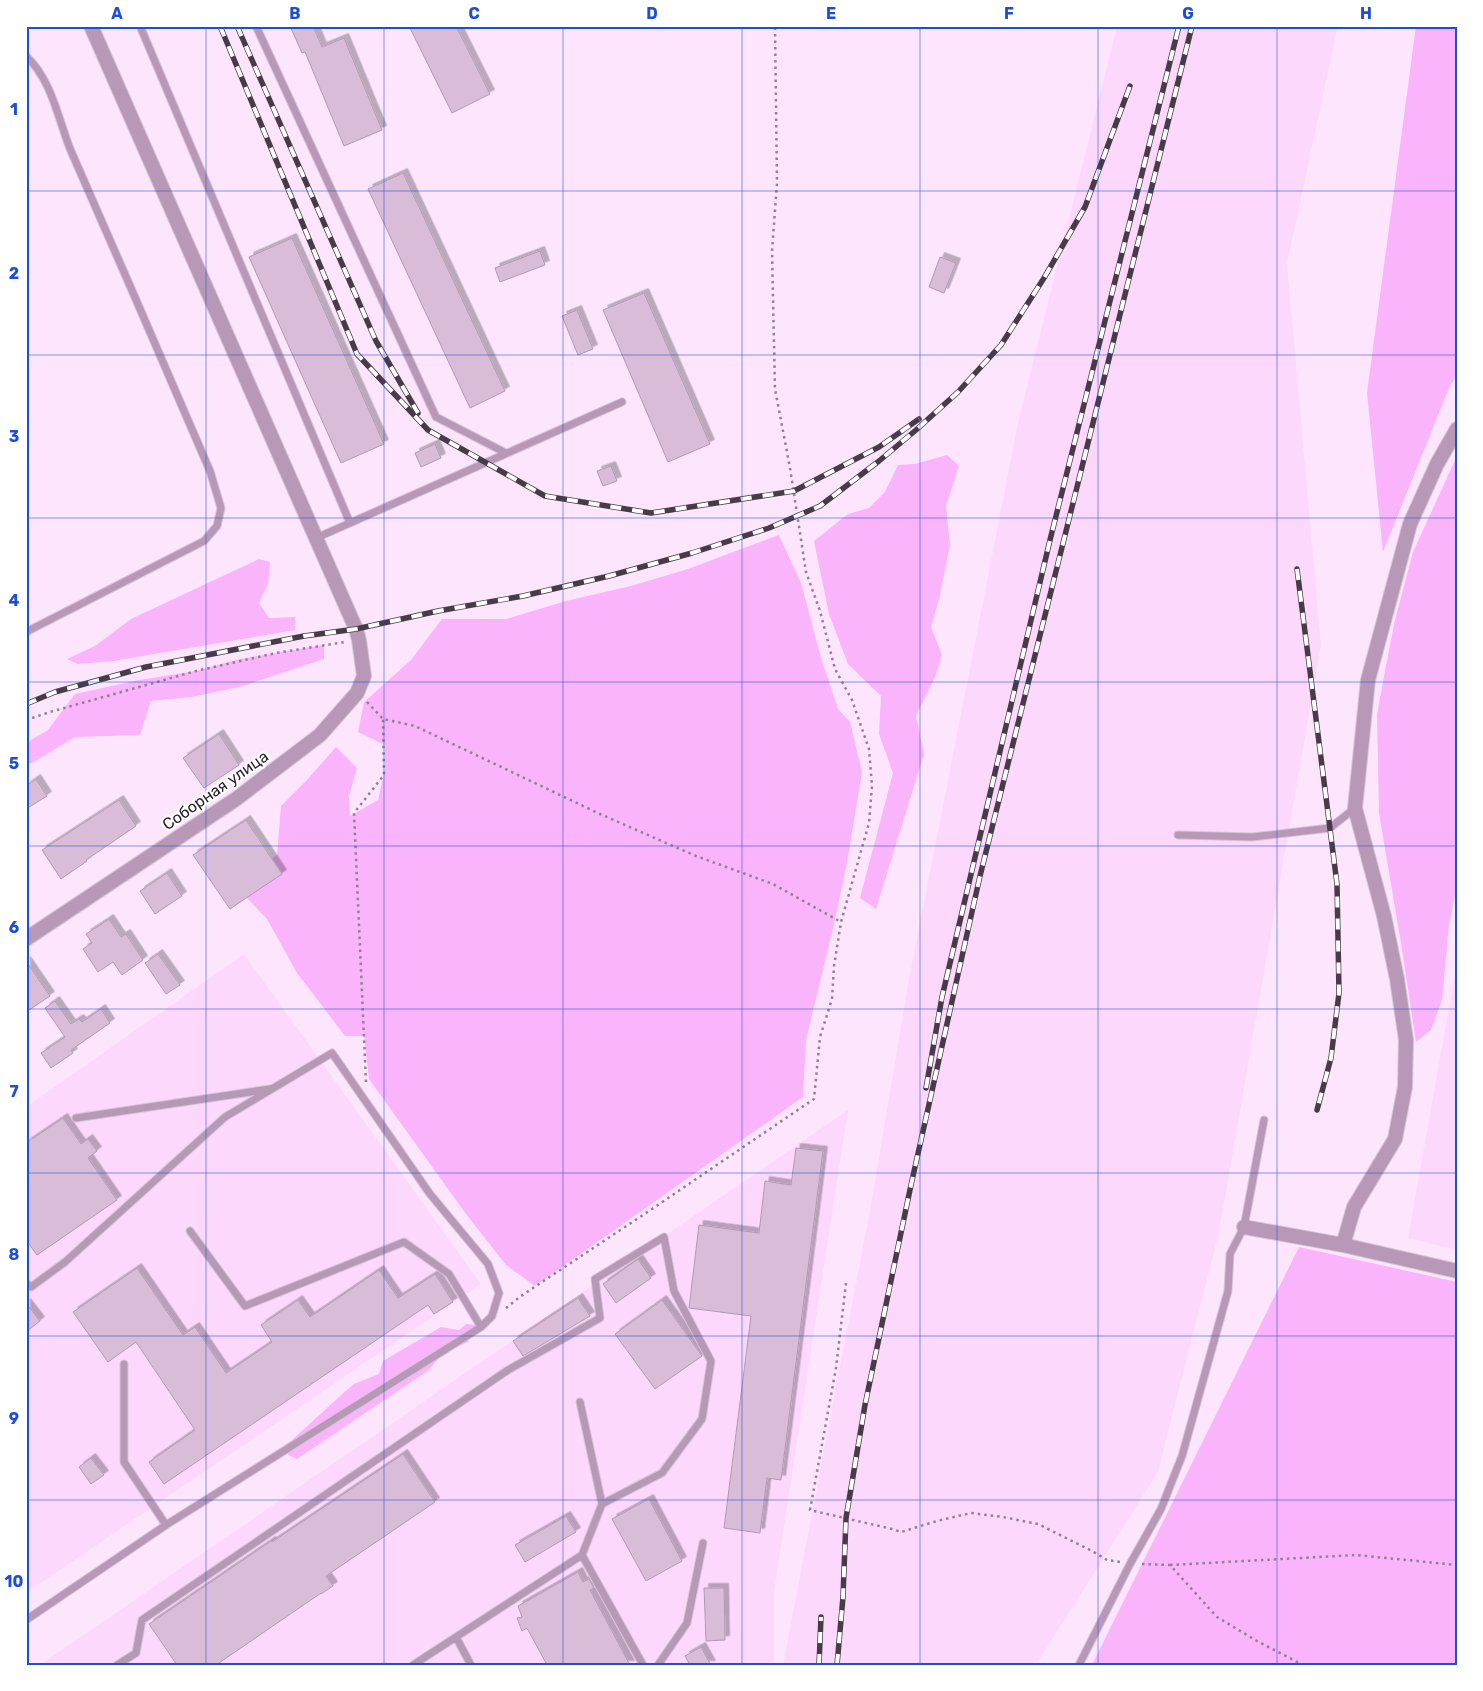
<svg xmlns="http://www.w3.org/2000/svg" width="1483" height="1691" font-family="Rubik,sans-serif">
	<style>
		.built { fill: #fcd9fc }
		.green { fill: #fab4fb }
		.building { fill: #d8bcd8; stroke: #b398b3; filter: url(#shadow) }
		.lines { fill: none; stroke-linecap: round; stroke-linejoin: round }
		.service-casing { stroke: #d7c3d7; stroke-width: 9 }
		.minor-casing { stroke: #d7c3d7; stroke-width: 16 }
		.path { stroke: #918091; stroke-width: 2.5; stroke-dasharray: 2.5 4; stroke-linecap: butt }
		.service { stroke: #b798b7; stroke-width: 7 }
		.minor { stroke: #b798b7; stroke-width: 14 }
		.rail-casing { stroke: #473b47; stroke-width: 5.5 }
		.rail { stroke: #fff; stroke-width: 4; stroke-dasharray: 11; stroke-linecap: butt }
		.grid { fill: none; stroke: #1d4ed8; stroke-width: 1; stroke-opacity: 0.55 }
		.labels { text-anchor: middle; stroke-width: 4.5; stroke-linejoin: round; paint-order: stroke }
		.street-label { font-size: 16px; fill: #2c212c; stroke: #fff }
		.neatline { fill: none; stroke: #1d4ed8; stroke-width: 2 }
		.grid-label { font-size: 16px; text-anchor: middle; font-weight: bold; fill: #1d4ed8 }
	</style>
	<defs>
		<filter id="shadow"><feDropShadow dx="4.5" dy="-4.5" stdDeviation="0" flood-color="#0004"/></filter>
	</defs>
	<rect width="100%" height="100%" fill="#fde6fd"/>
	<path class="built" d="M1117 26H1338L1287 264 1321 645 1219 1232 1158 1472 1036 1665H783L871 1205 909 979 1019 418Z
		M244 954 481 1284 26 1593V1107Z
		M1457 963V1250L1408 1238Z
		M848 1110 774 1592V1665H40Z"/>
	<path class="green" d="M1416 26H1457V375L1449 388 1383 552 1367 393Z
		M947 455 959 466 946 506 950 545 939 599 931 627 942 655 935 677 916 716 924 754 876 909 860 898 893 773 879 734 881 696 848 664 829 614 814 541 848 514 869 508 885 492 898 465 915 464Z
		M1457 456V886L1449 925 1442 1000 1431 1030 1416 1042 1402 949 1379 813 1377 714 1394 624 1413 552Z
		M779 535 801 583 821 658 838 709 850 722 862 772 847 863 834 924 806 1040 803 1097 535 1286 506 1265 466 1214 369 1079 364 1036H345L297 973 267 919 246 897 251 873 277 855 281 806 307 780 336 747 357 768 349 796 350 816 378 800 385 769V745L358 732 364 702 411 660 442 619H506L566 601 631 586 688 569Z
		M259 559 270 562 268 584 259 603 269 618 295 617V630L113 661 78 664 67 659 95 646 131 619Z
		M324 645V659L243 686 192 697 151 701 140 735 75 737 32 763H26V743L48 730 75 694 139 680 196 671 240 659Z
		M1299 1247 1457 1282V1665H1092Z
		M466 1324 476 1325 468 1342 443 1353 429 1370 297 1459 288 1455 292 1440 339 1397 354 1384 379 1374 383 1361 441 1327 459 1330Z"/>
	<path class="building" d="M290 26H313L322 47 344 38 382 130 344 146 305 52 302 53Z
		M409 26H456L490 94 452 113Z
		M403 173 505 391 470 408 368 189Z
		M292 238 384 444 341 463 249 257Z
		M540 251 545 265 500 282 495 268Z
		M940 257 956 263 944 293 929 287Z
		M644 293 710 444 668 462 603 310Z
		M577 310 593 349 578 355 562 316Z
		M435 444 441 458 421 467 415 453Z
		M611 466 617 481 603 486 597 471Z
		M219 734 239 765 204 788 183 758Z
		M36 779 47 796 26 809V786Z
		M119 800 136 826 86 860 87 861 61 879 42 850Z
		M246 820 282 874 230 909 193 855Z
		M167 873 182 896 155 914 140 891Z
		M109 919 121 937 126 934 143 960 122 975 113 962 98 972 83 949 92 943 86 934Z
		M158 954 180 985 166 994 145 963Z
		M26 961 50 996 26 1012Z
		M55 1001 71 1024 79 1019 82 1022 101 1009 110 1023 71 1050 73 1053 51 1068 41 1053 65 1037 45 1008Z
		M63 1118 81 1144 88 1139 97 1151 88 1158 117 1200 37 1255 26 1240V1143Z
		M796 1148 823 1151 781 1480 767 1478 760 1533 724 1528 751 1316 689 1308 699 1225 759 1233 765 1181 791 1185Z
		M638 1259 651 1278 616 1303 603 1284Z
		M137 1268 183 1335 195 1327 226 1373 272 1342 261 1325 298 1300 310 1317 379 1270 398 1298 435 1274 453 1302 434 1314 428 1305 164 1484 149 1462 195 1430 136 1342 108 1362 73 1312Z
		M578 1298 590 1316 523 1356 513 1341Z
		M662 1300 702 1356 655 1389 615 1334Z
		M26 1303 40 1321 26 1332Z
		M403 1454 435 1502 326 1576 333 1586 321 1594V1593L216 1665H177L149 1624 271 1541 272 1542Z
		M91 1458 104 1475 91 1484 79 1467Z
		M649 1499 682 1561 646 1581 612 1519Z
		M566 1516 576 1532 525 1562 515 1545Z
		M578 1572 583 1582 589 1579 594 1588 590 1590 630 1665H547L527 1628 522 1631 517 1618 522 1617 518 1606Z
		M704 1588H724L725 1640 706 1641Z
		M701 1647 711 1665H690L685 1656Z"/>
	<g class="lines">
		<defs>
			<path id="service" d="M140 26 350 523 622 402
				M256 26 436 417 506 453
				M26 56C52 80 58 119 71 151 118 257 164 365 210 471L221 508 217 526 204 541 26 632
				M316 538 350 523
				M1178 835 1252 837 1330 828 1355 808
				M76 1118 270 1089
				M190 1231 245 1306 404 1242 449 1274 481 1327
				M26 1283 31 1287 65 1262 225 1117 332 1053 430 1194 488 1264 499 1293 492 1316 481 1327 166 1525 26 1620
				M124 1364V1462L166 1525
				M582 1555 643 1665
				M456 1637 471 1665
				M117 1665 136 1653 142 1620 508 1370 600 1318 595 1279 664 1237 674 1291 711 1361 702 1419 662 1473 602 1504
				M413 1665 582 1555 602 1504 580 1402
				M658 1665 687 1623 703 1543
				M1079 1665 1130 1564 1161 1509 1182 1456 1228 1291 1230 1254 1244 1227 1264 1120"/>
			<path id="minor" d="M26 939 236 799 320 735 357 693 364 676 359 640 356 629 91 26
				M1244 1227 1343 1245 1457 1271
				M1343 1245 1354 1207 1395 1139 1405 1087 1406 1040 1397 979 1384 916 1355 808 1368 680 1410 524 1437 464 1457 429"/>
		</defs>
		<use href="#service" class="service-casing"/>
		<use href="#minor" class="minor-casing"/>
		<path class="path" d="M367 702 383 719 415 726 600 814 696 856 773 884 841 922
			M26 720 50 712 196 671 276 653 345 642
			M366 1082 354 813 384 775 383 719
			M846 1283 836 1368 810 1510 892 1529 901 1532 937 1521 971 1513 1003 1517 1038 1524 1092 1551 1107 1560 1120 1562
			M506 1308 521 1296 649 1211 814 1099 820 1037 832 999 834 966 841 922 869 823 872 786 869 749 852 700 835 669 820 611 806 572 790 468 775 389 772 251 777 183 775 26
			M1142 1564 1170 1565 1217 1617 1257 1641 1303 1665
			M1170 1565 1356 1555 1457 1565
			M1441 1665H1449"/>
		<use href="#service" class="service"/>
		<use href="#minor" class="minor"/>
		<defs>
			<path id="rail" d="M220 26 357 354 428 430 545 496 651 513 794 491 879 447 919 419
				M237 26 376 341 418 413
				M1297 569 1337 884 1339 993 1331 1058 1317 1110
				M26 704 55 692 146 667 304 636 356 629 438 611 523 596 609 576 692 553 769 528 820 506 879 461 916 430 958 392 1001 345 1044 278 1085 207 1130 86
				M926 1088 942 997 1050 540 1179 26
				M819 1665 821 1617
				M837 1665 843 1597 846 1518 865 1405 911 1185 980 876 1192 26"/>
		</defs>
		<use href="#rail" class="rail-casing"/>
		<use href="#rail" class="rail"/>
	</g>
	<path class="grid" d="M206 26V1665M384 26V1665M563 26V1665M742 26V1665M920 26V1665M1098 26V1665M1277 26V1665M26 191H1457M26 355H1457M26 518H1457M26 682H1457M26 846H1457M26 1009H1457M26 1173H1457M26 1336H1457M26 1500H1457"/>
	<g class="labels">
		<g class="street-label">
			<text transform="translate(215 790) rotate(-35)" y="6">Соборная улица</text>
		</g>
	</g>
	<rect width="1483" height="1691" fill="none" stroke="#ffffff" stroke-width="55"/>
	<rect x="28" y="28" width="1428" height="1636" class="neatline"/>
	<g class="grid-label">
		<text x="117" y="19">A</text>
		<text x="295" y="19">B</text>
		<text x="474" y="19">C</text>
		<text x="652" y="19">D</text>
		<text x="831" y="19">E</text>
		<text x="1009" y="19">F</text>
		<text x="1188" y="19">G</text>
		<text x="1366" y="19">H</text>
		<text x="14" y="115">1</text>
		<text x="14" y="279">2</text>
		<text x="14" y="442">3</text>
		<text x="14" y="606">4</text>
		<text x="14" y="769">5</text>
		<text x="14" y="933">6</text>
		<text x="14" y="1097">7</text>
		<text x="14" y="1260">8</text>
		<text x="14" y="1424">9</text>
		<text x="14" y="1587">10</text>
	</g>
</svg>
